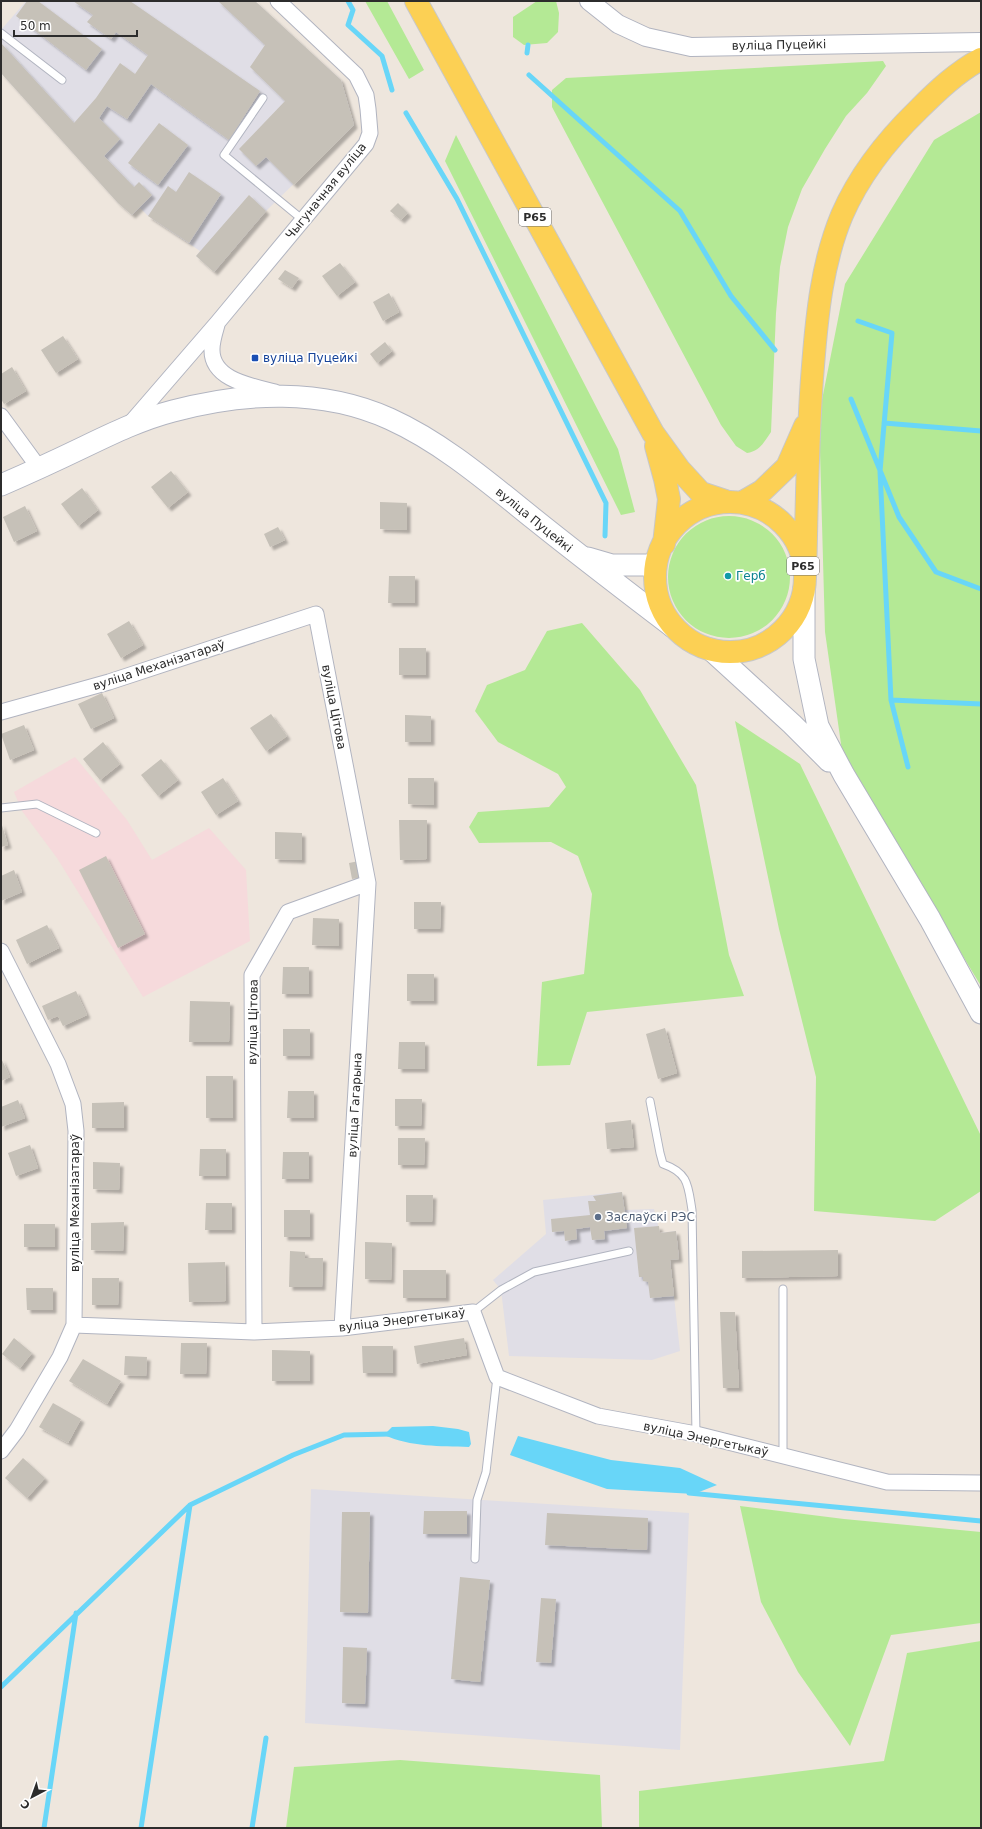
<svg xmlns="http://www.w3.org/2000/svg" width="982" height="1829" font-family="'DejaVu Sans',sans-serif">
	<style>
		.industrial { fill: #e0dee6 }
		.medical { fill: #f6dadc }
		.green { fill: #b4e995 }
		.water { fill: #68d6f8 }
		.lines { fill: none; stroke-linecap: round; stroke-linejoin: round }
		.stream { stroke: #68d6f8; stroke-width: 5 }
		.building { fill: #c6c1b8; filter: url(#shadow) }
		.service-casing { stroke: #b1b4c0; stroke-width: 9 }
		.minor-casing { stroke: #b1b4c0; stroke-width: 17 }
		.tertiary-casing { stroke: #b1b4c0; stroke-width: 20 }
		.secondary-casing { stroke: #b1b4c0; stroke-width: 23 }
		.primary-casing { stroke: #c8c8c8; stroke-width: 24 }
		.service { stroke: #fff; stroke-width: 7 }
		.minor { stroke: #fff; stroke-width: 15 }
		.tertiary { stroke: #fff; stroke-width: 18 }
		.secondary { stroke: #fff; stroke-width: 21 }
		.primary { stroke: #fcd054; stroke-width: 22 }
		.transit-dot { fill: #1a4fb4; stroke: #fff; stroke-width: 1.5 }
		.culture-dot { fill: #0f9aa8; stroke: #fff; stroke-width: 1.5 }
		.service-dot { fill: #5c6f8a; stroke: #fff; stroke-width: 1.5 }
		.labels { text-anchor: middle; stroke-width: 3.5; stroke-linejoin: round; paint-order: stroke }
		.shield { fill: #fff; stroke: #6b6b6b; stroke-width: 1 }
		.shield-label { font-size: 11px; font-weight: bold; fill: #2c2c2c }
		.street-label { font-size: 12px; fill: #2c2c2c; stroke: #fff }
		.transit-label { font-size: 12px; fill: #164399; stroke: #fff; text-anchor: start }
		.culture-label { font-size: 12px; fill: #0d838f; stroke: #fff; text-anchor: start }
		.service-label { font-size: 12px; fill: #4e5e75; stroke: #fff; text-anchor: start }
	</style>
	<defs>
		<filter id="shadow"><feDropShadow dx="3.5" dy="3.5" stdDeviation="1" flood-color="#0004"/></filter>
	</defs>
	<rect width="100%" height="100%" fill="#eee6dd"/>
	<path class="industrial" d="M26 1H255L341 80 354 125 266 211 214 272 196 256 200 251 148 216 140 208 132 215 118 203 1 73V30Z
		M622 1192 625 1210 654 1209 660 1233 676 1231 679 1259 670 1260 680 1351 652 1360 509 1356 501 1290 493 1280 546 1234 543 1200Z
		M311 1489 689 1513 680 1750 305 1723Z"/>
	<path class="medical" d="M75 757 127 820 152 860 209 828 246 870 250 941 143 997 57 858 22 811 14 792Z"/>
	<path class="green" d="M365 1H387L424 70 409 79Z
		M537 1H556L559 13 558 32 547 43 524 45 513 37V17Z
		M883 61 886 66 867 93 846 116 825 149 802 189 788 227 780 267 776 313 771 432C764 442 760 451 747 453L736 446 721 425 552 107V90L566 78Z
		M981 112V986L843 758 825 632 819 415 845 284 934 140Z
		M456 135 618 449 635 512 621 515 445 161Z
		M668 577a61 61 0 1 1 122 0a61 61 0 1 1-122 0Z
		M582 623 640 690 696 785 729 955 744 996 587 1012 570 1065 537 1066 542 982 584 974 592 894 578 856 551 842 479 843 469 827 478 812 549 807 566 787 558 774 498 742 475 711 487 685 525 670 547 631Z
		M735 721 800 764 981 1136V1191L935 1221 814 1211 816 1077 779 929Z
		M740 1506 844 1519 981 1532V1623L891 1635 850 1746 798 1672 761 1602Z
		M981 1641V1828H639V1791L884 1761 907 1653Z
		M400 1760 600 1775 602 1828H286L294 1767Z"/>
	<path class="water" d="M433 1426 458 1429 469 1432 471 1444 469 1447C440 1446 411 1447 384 1435L392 1427Z
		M518 1436 611 1460 680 1468 717 1485 694 1494 607 1489 510 1455Z"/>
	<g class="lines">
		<path class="stream" d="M348 1 353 10 348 25 382 56 392 90
			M527 53 528 45
			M529 75 680 211 731 296 775 350
			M406 113 457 199 606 503 605 536
			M858 321 892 333 880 471 891 700
			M851 399 899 517 936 572 981 589
			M884 423 981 431
			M908 767 891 700 981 704
			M689 1493 981 1521
			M1 1687 190 1505 293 1455 344 1435 391 1434
			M44 1828 76 1613
			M141 1828 190 1505
			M252 1828 266 1738"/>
	</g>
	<path class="building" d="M27 1H38L102 49 86 70 16 16Z
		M73 1H130L260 91 229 140 151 84 127 119 107 106 99 118 120 139 104 156 134 187 139 182 152 195 132 215 118 203 1 73V43L74 123 96 98 120 63 135 74 148 55 116 32 111 39 87 22 93 15Z
		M218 1H255L341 80 354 125 294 185 266 157 256 166 239 149 285 101 250 67 265 45Z
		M159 123 188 145 158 185 128 163Z
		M189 172 221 194 189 243 148 216 168 186 176 192Z
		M249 195 266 211 214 272 196 256Z
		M398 203 408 213 401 220 390 211Z
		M340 263 355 282 337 296 322 276Z
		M285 270 299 278 292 288 278 279Z
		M389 293 399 312 383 321 373 302Z
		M63 336 78 359 56 373 41 350Z
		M385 342 392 351 377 363 370 354Z
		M12 367 26 391 4 404 1 399V374Z
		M171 471 188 492 168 508 151 487Z
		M82 488 98 510 78 526 61 504Z
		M380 502 407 503V530L380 529Z
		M25 506 37 531 14 542 3 517Z
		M278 527 285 540 270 547 264 534Z
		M389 576H415V603H388Z
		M129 621 143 645 121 658 107 634Z
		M399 648H426V675H399Z
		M102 693 114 718 91 729 78 704Z
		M271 714 287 736 266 751 250 728Z
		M405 715 431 716V742H405Z
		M24 725 34 750 10 760 1 734Z
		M103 742 120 764 100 780 83 759Z
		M161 759 178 780 158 796 141 775Z
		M223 778 238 801 216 815 201 792Z
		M408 778H434V805L408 804Z
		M399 820H427V859L400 860Z
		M1 822 8 845 1 847Z
		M275 832 302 833V860L275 859Z
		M106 856 145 934 118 948 79 870Z
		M359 861 363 877 352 879 349 863Z
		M14 870 22 892 1 901V876Z
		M414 902H441L440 929H414Z
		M313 918 339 919V946L312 945Z
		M47 925 59 948 27 964 16 940Z
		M283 967H309V994H282Z
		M407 974H434V1001H407Z
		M76 991 87 1015 63 1026 58 1016 48 1020 42 1006Z
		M190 1001 230 1002 229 1042H189Z
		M665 1028 677 1073 658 1079 646 1034Z
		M283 1029H310V1056H283Z
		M399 1042H425V1069H398Z
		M1 1058 10 1077 1 1081Z
		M206 1076H233V1118H206Z
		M288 1091H314V1118H287Z
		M395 1099H422L421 1126H395Z
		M18 1100 25 1118 1 1127V1107Z
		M124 1102V1128H92V1103Z
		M631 1120 634 1147 607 1149 605 1123Z
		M398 1138H425L424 1165H398Z
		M30 1145 38 1168 16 1176 8 1153Z
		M200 1149H226V1176H199Z
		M283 1152H309V1179H282Z
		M93 1162 120 1163 119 1190 93 1189Z
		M622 1192 627 1228 604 1231 605 1239 592 1240 590 1227 576 1229 577 1239 565 1241 564 1231 552 1232 551 1219 590 1215 588 1201H596L593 1196Z
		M406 1195H433L432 1222H406Z
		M206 1203H232V1230H205Z
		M284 1210H310V1237H284Z
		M124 1222 123 1251 91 1250V1223Z
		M24 1224H55V1247H24Z
		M659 1226 660 1233 676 1231 679 1259 670 1260 674 1296 650 1298 648 1282 643 1281V1277H639L634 1228Z
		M365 1242 392 1243 391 1280 365 1279Z
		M838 1250V1276L742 1278V1251Z
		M290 1251 305 1252V1258H323L322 1287H289Z
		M225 1262 226 1301 189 1302 188 1263Z
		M403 1270H446V1298H403Z
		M92 1278H119L118 1305H92Z
		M26 1288H53V1310H27Z
		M720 1312H735L739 1388H723Z
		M14 1338 32 1353 20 1368 2 1354Z
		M464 1338 467 1355 417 1364 414 1346Z
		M181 1343H207L206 1374H180Z
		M362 1346H393V1373H363Z
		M272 1350 310 1351V1381H272Z
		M125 1356 147 1357 146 1376 124 1375Z
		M83 1359 121 1381 107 1404 69 1381Z
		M53 1403 81 1419 68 1443 39 1427Z
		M23 1458 45 1478 27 1498 5 1478Z
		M424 1511H467V1534H423Z
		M342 1512H370L368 1613 340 1612Z
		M547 1513 648 1518 647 1550 545 1545Z
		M460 1577 490 1580 480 1682 451 1679Z
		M541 1598 556 1599 551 1663 536 1662Z
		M343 1647 367 1648 365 1704 342 1703Z"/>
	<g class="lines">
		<defs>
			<path id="service" d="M1 33 62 80
				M263 98 224 155 303 220
				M1 808 37 804 96 833
				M650 1101 660 1153 663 1164C689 1173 688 1186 692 1210L696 1434
				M473 1312 501 1290 534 1272 629 1251
				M783 1456V1289
				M475 1559 477 1500 486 1472 497 1377"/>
			<path id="minor" d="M217 325C215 332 212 341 212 349 211 380 252 386 275 392
				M1 416 39 468
				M129 425 218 322 366 144 370 133 368 109 366 95 356 75 278 1
				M1 712 109 682 316 614 368 883 288 912 252 975 254 1332
				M1 951 58 1064 73 1104 76 1131 74 1325 60 1357 17 1430 1 1451
				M74 1325 254 1332 342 1328 473 1312 497 1377 598 1416 696 1434 887 1482 981 1483
				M342 1328 368 883"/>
			<path id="tertiary" d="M589 1 618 24 646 37 691 47 981 42"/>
			<path id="secondary" d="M1 485C29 473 57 460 84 447 113 433 142 419 173 411 244 392 322 388 390 419 443 443 489 483 534 519 580 556 626 591 673 627
				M588 558 612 565H654
				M804 589V659L818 726 844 775 930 919 981 1013
				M710 649 792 724 829 761"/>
			<path id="primary" d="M416 1 653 433 679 469 701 493 725 501
				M656 446 665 479 669 499 664 544
				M743 502 762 491 787 467 805 426
				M655 577a75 75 0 1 1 150 0a75 75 0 1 1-150 0Z
				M805 578C807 507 807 436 813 366 817 315 822 263 842 215 859 176 887 140 918 110 937 91 957 72 981 59"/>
		</defs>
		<use href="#service" class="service-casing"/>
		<use href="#minor" class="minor-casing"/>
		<use href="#tertiary" class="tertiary-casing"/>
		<use href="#secondary" class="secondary-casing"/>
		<use href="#primary" class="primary-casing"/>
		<use href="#service" class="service"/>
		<use href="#minor" class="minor"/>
		<use href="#tertiary" class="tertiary"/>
		<use href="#secondary" class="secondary"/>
		<use href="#primary" class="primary"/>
	</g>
	<rect class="transit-dot" x="251" y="354" width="8" height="8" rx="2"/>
	<circle class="culture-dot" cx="728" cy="576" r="4"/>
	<circle class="service-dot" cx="598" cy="1217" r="4"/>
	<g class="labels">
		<g class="shield">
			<rect x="519" y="208" width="32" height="18" rx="3"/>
			<rect x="787" y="557" width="32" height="18" rx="3"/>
		</g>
		<g class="shield-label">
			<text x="535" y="221">Р65</text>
			<text x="803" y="570">Р65</text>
		</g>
		<g class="street-label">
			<text transform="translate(779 45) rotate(-1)" y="4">вуліца Пуцейкі</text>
			<text transform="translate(326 191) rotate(-51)" y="4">Чыгуначная вуліца</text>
			<text transform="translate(534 520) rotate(39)" y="4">вуліца Пуцейкі</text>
			<text transform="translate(159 665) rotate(-18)" y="4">вуліца Механізатараў</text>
			<text transform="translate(334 707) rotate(79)" y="4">вуліца Цітова</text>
			<text transform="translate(253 1022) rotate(-89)" y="4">вуліца Цітова</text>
			<text transform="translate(355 1105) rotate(-87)" y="4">вуліца Гагарына</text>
			<text transform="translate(75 1203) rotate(-90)" y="4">вуліца Механізатараў</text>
			<text transform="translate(402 1320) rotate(-7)" y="4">вуліца Энергетыкаў</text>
			<text transform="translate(706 1439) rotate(12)" y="4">вуліца Энергетыкаў</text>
		</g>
		<g class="transit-label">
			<text x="263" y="362">вуліца Пуцейкі</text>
		</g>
		<g class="culture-label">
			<text x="736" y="580">Герб</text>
		</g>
		<g class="service-label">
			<text x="606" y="1221">Заслаўскі РЭС</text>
		</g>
	</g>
	<rect width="982" height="1829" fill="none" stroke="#2c2c2c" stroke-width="4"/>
	<g transform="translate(32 1797) rotate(221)" stroke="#ffffff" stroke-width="3" paint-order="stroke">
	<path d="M0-3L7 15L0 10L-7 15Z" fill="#2c2c2c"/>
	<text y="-6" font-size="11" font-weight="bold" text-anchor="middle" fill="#2c2c2c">С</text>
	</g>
	<path d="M14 30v6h123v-6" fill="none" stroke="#2c2c2c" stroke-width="2"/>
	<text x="20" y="30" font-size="12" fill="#2c2c2c" stroke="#ffffff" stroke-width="3" paint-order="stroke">50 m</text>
</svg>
